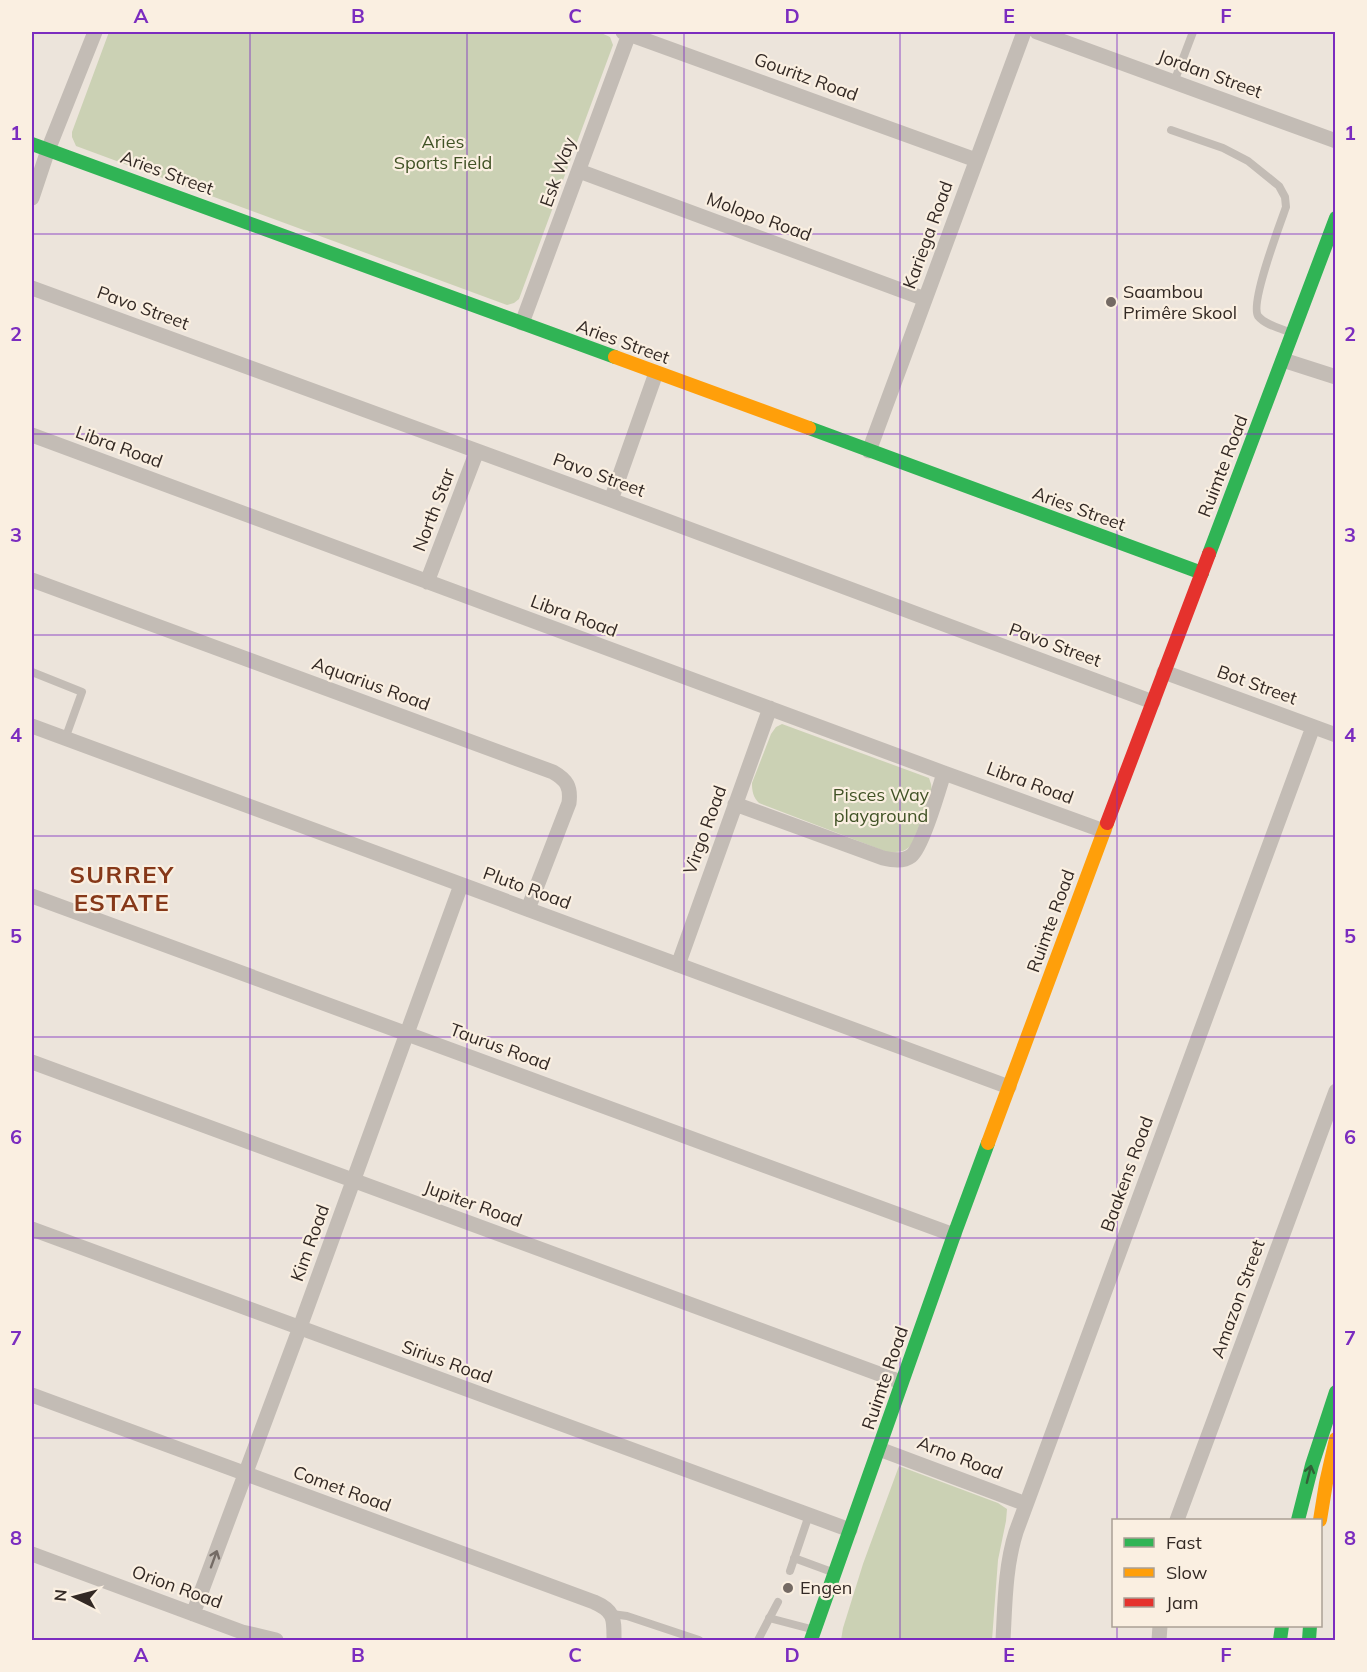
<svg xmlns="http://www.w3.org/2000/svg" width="1367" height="1672" font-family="Mulish,sans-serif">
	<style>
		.green { fill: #cbd1b4 }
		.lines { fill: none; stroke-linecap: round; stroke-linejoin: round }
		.lane { stroke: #c3bcb5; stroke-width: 8 }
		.street { stroke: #c3bcb5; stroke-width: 15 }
		.fast { stroke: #30b455; stroke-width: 14 }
		.slow { stroke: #ff9f0a; stroke-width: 14 }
		.jam { stroke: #e5322d; stroke-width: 14 }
		.oneway { stroke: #326138 }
		.oneway2 { stroke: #746b65 }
		.grid { fill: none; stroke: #7b2cbf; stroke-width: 1.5; stroke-opacity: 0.55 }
		.poi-dot { fill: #746a64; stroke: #faefe1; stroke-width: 2 }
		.labels { text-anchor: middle; stroke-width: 4.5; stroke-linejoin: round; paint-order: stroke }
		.street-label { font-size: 18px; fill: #332924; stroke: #faefe1 }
		.park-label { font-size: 18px; fill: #415326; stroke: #faefe1 }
		.poi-label { font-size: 18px; fill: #332924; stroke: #faefe1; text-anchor: start }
		.district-label { font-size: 24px; font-weight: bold; letter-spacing: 1.5px; fill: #863819; stroke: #faefe1 }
		.neatline { fill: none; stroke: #7b2cbf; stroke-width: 2 }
		.grid-label { font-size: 20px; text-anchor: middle; font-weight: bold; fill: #7b2cbf }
	</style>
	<rect width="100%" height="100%" fill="#ece4db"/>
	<path class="green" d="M109 32H599L610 37 613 45 519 299 514 303 507 305 76 146 72 137V132Z
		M782 724 929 778 931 784 932 792 912 844C905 853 898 852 887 852L759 803C753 797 752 791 752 783L771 734 776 727Z
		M899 1466 998 1503 1007 1509 1006 1521 998 1560 992 1640H841L843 1628 863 1564Z"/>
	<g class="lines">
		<path class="lane" d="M1174 82 1193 32
			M1171 130 1223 148 1248 161 1279 186 1285 197 1286 207C1280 224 1250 303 1258 316 1265 325 1282 329 1292 333
			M32 672 82 692 65 739
			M794 1558 832 1572
			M790 1571 809 1515
			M612 1614 627 1616 699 1640
			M769 1618 811 1629
			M758 1640 778 1602"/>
		<path class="street" d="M623 32 976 160
			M1037 32 1336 141
			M579 171 925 299
			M32 198 48 150 95 32
			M32 288 611 500 1153 702
			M522 323 629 34
			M1283 360 1336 377
			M32 435 944 773 1104 831
			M869 451 1024 32
			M611 500 656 373
			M32 580 553 772C567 780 571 787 569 803L528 909
			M427 582 477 451
			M1164 672 1336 735
			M32 726 1009 1087
			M735 804 883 858C892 860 903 862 911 856 922 848 939 789 944 773
			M32 896 954 1235
			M678 965 770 708
			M32 1062 901 1382
			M32 1229 850 1530
			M32 1395 594 1602C615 1611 614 1619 614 1640
			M879 1449 1026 1504
			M1177 1520 1336 1091
			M32 1554 242 1632 276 1640
			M193 1614 296 1338 461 885
			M1003 1640C1005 1604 1005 1567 1016 1532L1313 727
			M1159 1640 1160 1626"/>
		<path class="fast" d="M32 144 615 357
			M809 428 1202 573
			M1209 554 1336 218
			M1298 1520 1312 1465 1336 1392
			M811 1640 954 1235 988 1143
			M1280 1640 1282 1626
			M1309 1640 1310 1626"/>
		<path class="slow" d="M615 357 809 428
			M988 1143 1107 823
			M1320 1520 1326 1483 1336 1439"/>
		<path class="jam" d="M1107 823 1209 554"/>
	</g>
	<defs><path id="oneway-shaft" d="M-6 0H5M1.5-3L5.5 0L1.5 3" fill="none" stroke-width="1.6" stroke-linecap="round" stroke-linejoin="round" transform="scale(1.5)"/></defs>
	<use class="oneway" href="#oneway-shaft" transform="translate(1309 1474) rotate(-76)"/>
	<use class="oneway2" href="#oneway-shaft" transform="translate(214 1559) rotate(-70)"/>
	<path class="grid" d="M250 32V1640M467 32V1640M684 32V1640M900 32V1640M1117 32V1520M32 234H1336M32 434H1336M32 635H1336M32 836H1336M32 1037H1336M32 1238H1336M32 1438H1336M1117 1626V1640"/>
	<g class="poi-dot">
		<circle cx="1111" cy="302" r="6"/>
		<circle cx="788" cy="1588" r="6"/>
	</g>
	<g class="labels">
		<g class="street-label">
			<text transform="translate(1210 74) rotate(20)" y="6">Jordan Street</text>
			<text transform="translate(806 77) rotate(20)" y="6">Gouritz Road</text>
			<text transform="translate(558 172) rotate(-70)" y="6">Esk Way</text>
			<text transform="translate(167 173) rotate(20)" y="6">Aries Street</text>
			<text transform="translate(759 217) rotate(20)" y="6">Molopo Road</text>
			<text transform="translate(928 235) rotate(-70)" y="6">Kariega Road</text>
			<text transform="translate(143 308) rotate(20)" y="6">Pavo Street</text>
			<text transform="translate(623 342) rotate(20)" y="6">Aries Street</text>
			<text transform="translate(119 447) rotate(20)" y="6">Libra Road</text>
			<text transform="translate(1223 466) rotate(-69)" y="6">Ruimte Road</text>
			<text transform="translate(599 475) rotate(20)" y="6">Pavo Street</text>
			<text transform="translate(1079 509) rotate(20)" y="6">Aries Street</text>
			<text transform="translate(434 510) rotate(-69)" y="6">North Star</text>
			<text transform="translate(574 616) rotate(20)" y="6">Libra Road</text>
			<text transform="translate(1055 645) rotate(20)" y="6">Pavo Street</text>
			<text transform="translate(371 684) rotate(20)" y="6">Aquarius Road</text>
			<text transform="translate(1257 685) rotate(20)" y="6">Bot Street</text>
			<text transform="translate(1030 783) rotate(20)" y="6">Libra Road</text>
			<text transform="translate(705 830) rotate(-70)" y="6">Virgo Road</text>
			<text transform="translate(527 888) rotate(20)" y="6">Pluto Road</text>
			<text transform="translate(1051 921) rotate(-70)" y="6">Ruimte Road</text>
			<text transform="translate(500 1047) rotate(20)" y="6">Taurus Road</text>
			<text transform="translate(1127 1174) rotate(-70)" y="6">Baakens Road</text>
			<text transform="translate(473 1204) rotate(20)" y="6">Jupiter Road</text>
			<text transform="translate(310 1243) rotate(-70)" y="6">Kim Road</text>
			<text transform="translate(1238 1299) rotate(-70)" y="6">Amazon Street</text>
			<text transform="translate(447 1362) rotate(20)" y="6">Sirius Road</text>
			<text transform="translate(885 1378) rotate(-71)" y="6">Ruimte Road</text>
			<text transform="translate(960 1458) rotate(21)" y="6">Arno Road</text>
			<text transform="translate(342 1489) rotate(20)" y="6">Comet Road</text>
			<text transform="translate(177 1587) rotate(20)" y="6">Orion Road</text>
		</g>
		<g class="park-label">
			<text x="443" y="148">Aries<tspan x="443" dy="21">Sports Field</tspan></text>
			<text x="881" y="801">Pisces Way<tspan x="881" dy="21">playground</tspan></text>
		</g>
		<g class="poi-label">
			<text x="1123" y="298">Saambou<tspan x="1123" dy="21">Primêre Skool</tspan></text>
			<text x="800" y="1594">Engen</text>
		</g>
		<g class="district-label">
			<text x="122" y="883">SURREY<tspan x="122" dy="28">ESTATE</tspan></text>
		</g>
	</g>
	<rect width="1367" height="1672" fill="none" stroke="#faefe1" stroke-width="66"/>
	<rect x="1112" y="1519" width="210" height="108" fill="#faefe1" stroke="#aaa095" stroke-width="1.5"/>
	<rect x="1124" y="1538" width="30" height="9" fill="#30b455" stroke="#aaa095" stroke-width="1.5"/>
	<text x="1166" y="1549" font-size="18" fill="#332924">Fast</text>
	<rect x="1124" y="1568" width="30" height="9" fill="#ff9f0a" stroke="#aaa095" stroke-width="1.5"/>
	<text x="1166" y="1579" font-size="18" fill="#332924">Slow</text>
	<rect x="1124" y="1598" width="30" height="9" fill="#e5322d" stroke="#aaa095" stroke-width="1.5"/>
	<text x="1166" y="1609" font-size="18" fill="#332924">Jam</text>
	<g transform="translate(75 1597) rotate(276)" stroke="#faefe1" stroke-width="4.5" paint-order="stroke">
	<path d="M0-4.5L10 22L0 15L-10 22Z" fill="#332924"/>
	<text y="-9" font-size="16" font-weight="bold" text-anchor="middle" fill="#332924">N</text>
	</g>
	<rect x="33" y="33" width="1301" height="1606" class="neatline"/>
	<g class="grid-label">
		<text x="141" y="23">A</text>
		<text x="358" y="23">B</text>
		<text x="575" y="23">C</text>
		<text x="792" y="23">D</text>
		<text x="1009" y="23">E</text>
		<text x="1226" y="23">F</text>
		<text x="16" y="140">1</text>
		<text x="1350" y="140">1</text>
		<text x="16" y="341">2</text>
		<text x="1350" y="341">2</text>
		<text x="16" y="542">3</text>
		<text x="1350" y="542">3</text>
		<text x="16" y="742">4</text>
		<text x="1350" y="742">4</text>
		<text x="16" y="943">5</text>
		<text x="1350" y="943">5</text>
		<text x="16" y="1144">6</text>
		<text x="1350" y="1144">6</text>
		<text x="16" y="1345">7</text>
		<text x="1350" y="1345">7</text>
		<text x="16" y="1545">8</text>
		<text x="1350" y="1545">8</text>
		<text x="141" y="1662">A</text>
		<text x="358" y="1662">B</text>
		<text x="575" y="1662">C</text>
		<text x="792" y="1662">D</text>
		<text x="1009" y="1662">E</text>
		<text x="1226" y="1662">F</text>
	</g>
</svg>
